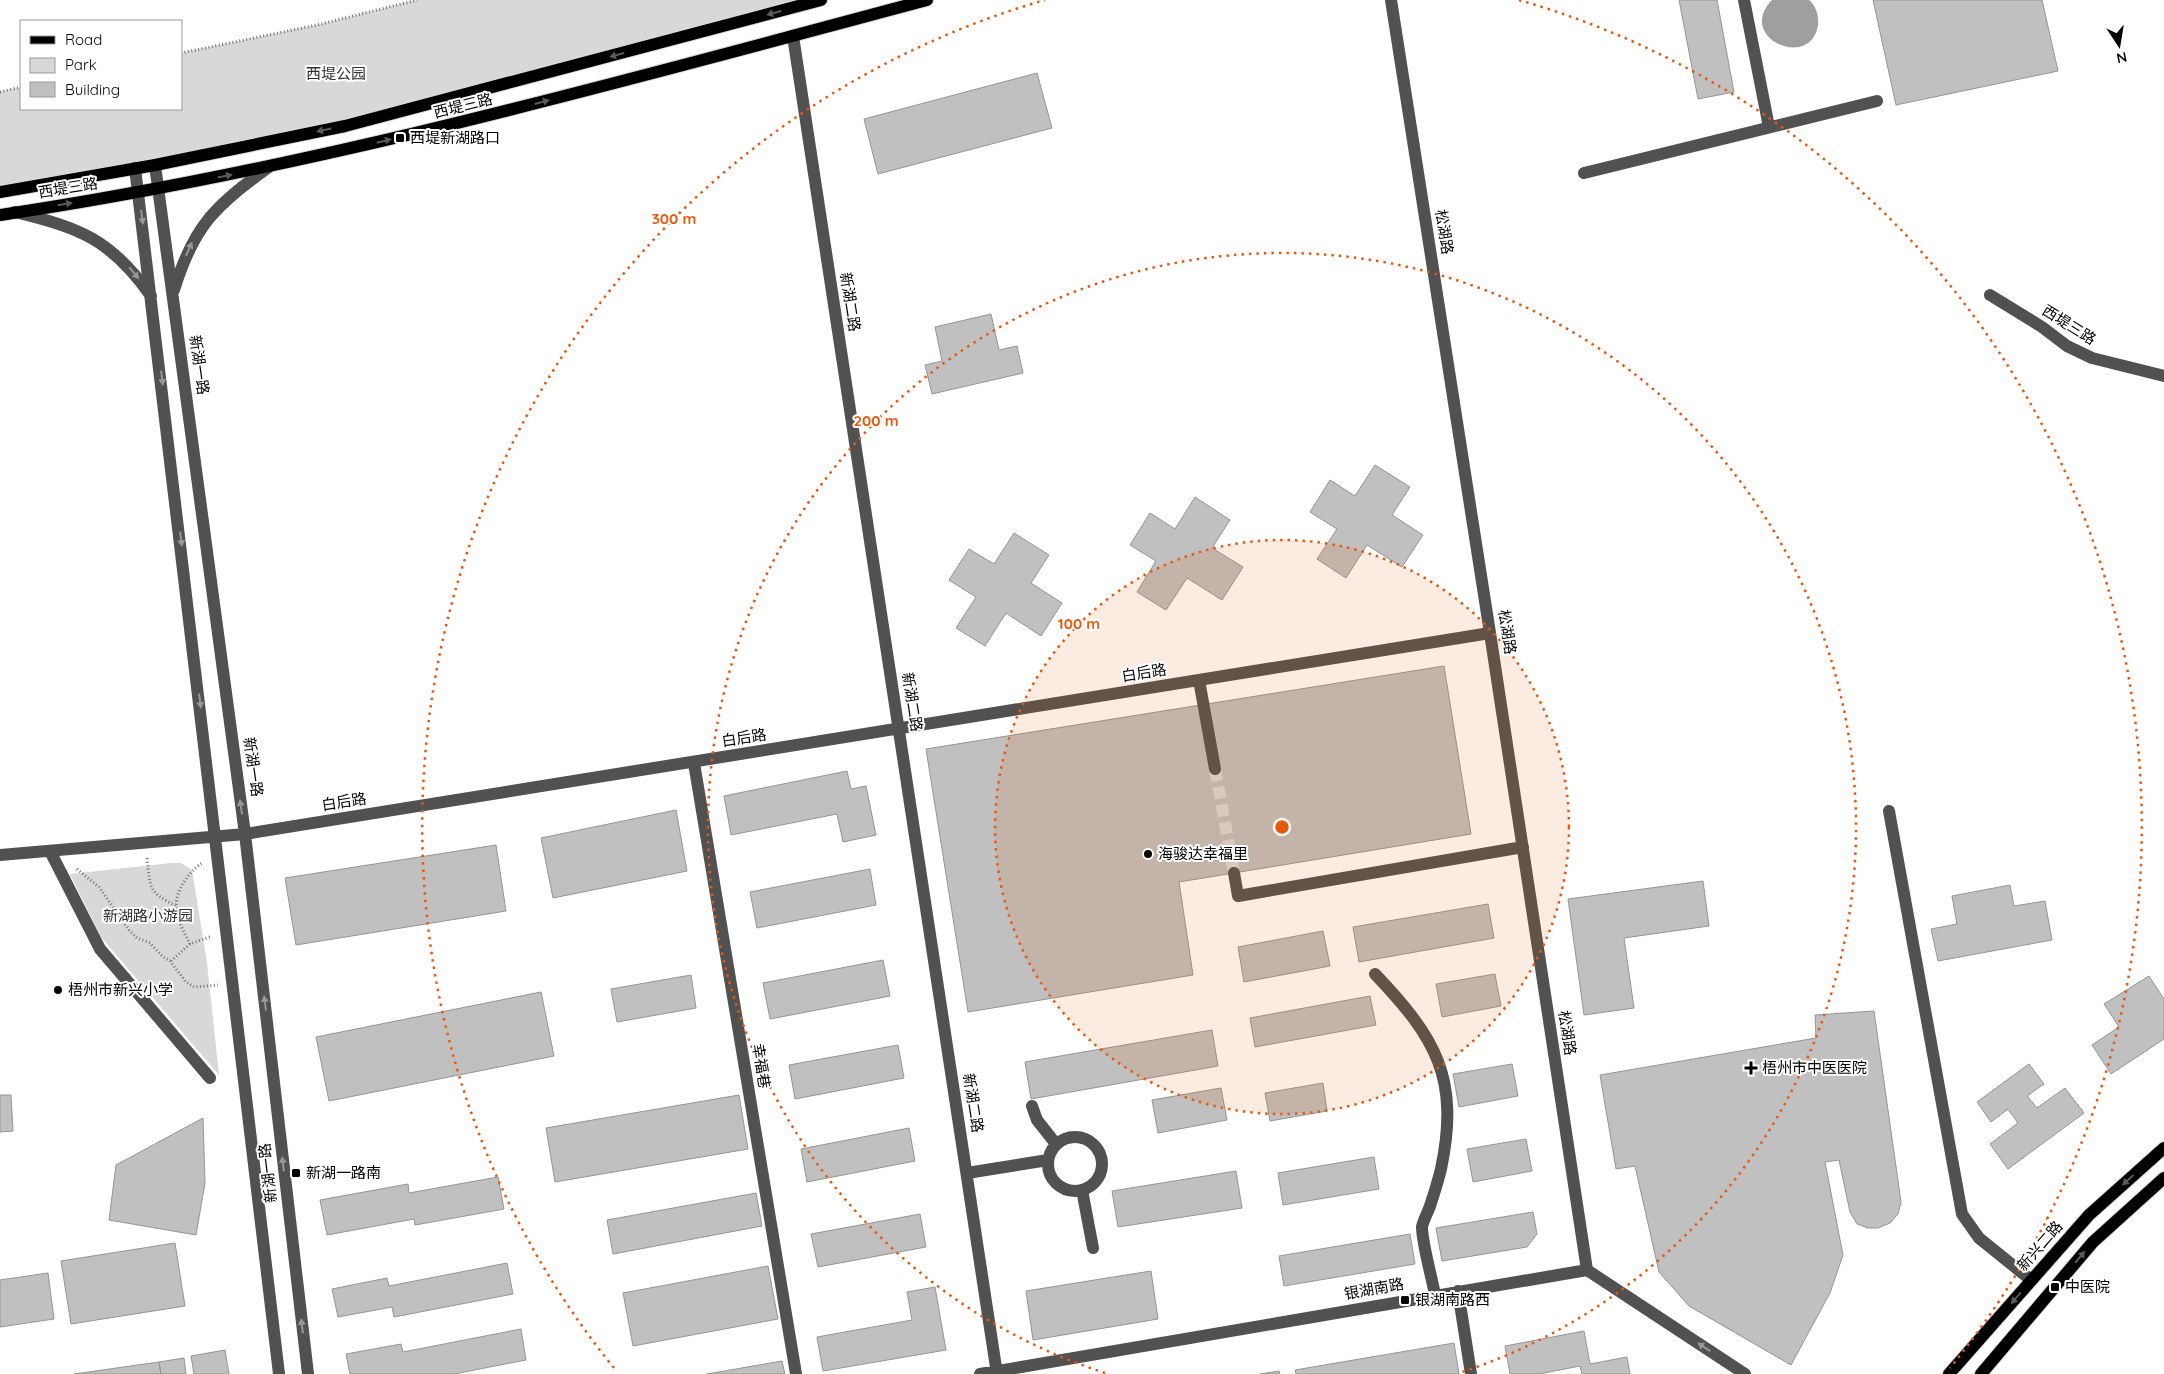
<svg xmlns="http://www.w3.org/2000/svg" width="2164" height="1374" font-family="Quicksand,'Noto Sans SC',sans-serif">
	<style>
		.green { fill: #d8d8d8 }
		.water { fill: #9f9f9f }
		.building { fill: #c0c0c0; stroke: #959595 }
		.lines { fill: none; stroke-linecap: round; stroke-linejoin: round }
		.minor-tunnel { stroke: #d9d9d9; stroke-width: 12; stroke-dasharray: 12 6; stroke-linecap: butt }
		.major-casing { stroke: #dbdbdb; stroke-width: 14 }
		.path { stroke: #737373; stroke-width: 3; stroke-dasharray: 1 2.5; stroke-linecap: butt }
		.minor { stroke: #515151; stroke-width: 12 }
		.major { stroke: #000; stroke-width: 12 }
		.oneway { fill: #595959 }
		.oneway2 { fill: #979797 }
		.ring { fill: none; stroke: #e8590c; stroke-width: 2.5; stroke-dasharray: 2.5 5 }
		.poi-dot { fill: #000; stroke: #fff; stroke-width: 2 }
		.labels { text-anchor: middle; stroke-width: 4; stroke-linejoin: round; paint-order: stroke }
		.park-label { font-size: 15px; fill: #2f2f2f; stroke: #fff }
		.street-label { font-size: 15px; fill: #000; stroke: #fff }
		.poi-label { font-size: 15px; fill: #000; stroke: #fff; text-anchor: start }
		.centre { fill: #e8590c; stroke: #fff; stroke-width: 2.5 }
		.ring-label { font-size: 15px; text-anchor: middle; font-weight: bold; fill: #e8590c; stroke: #fff; stroke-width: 4; stroke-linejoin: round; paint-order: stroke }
	</style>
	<rect width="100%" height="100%" fill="#fff"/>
	<path class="green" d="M417 0H821L345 126 0 192V92L21 87V109H181V53L317 25Z
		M171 863H181L192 870 207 963 219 1075 101 937 70 874Z"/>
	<path class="water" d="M1772 0H1809C1816 6 1819 16 1818 25 1811 71 1735 38 1772 0Z"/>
	<path class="building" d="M1679 0H1717L1734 92 1698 99Z
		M1873 0H2042L2058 71 1896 105Z
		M1037 73 1052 128 878 174 864 119Z
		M991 314 999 350 1017 346 1023 373 932 394 925 365 942 361 935 327Z
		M1375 465 1410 487 1392 515 1423 535 1402 567 1367 545 1346 578 1317 559 1337 529 1310 512 1330 480 1355 496Z
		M1195 497 1230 520 1212 548 1243 567 1222 600 1187 578 1166 610 1137 592 1156 561 1130 545 1150 513 1175 529Z
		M1014 533 1049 555 1031 583 1062 603 1041 636 1006 613 985 646 956 628 976 597 949 580 969 549 994 564Z
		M1444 666 1471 834 1179 882 1193 975 968 1012 926 749Z
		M847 771 851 789 866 786 876 835 843 842 837 814 731 835 724 796Z
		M676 810 687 871 553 898 541 838Z
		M496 845 506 911 296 945 285 878Z
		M870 869 876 905 757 928 750 892Z
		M1703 881 1709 926 1624 938 1634 1008 1584 1015 1568 899Z
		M2010 885 2014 906 2045 901 2052 940 1938 961 1931 929 1957 924 1952 896Z
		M1488 904 1494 938 1359 962 1353 927Z
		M1323 931 1330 966 1244 982 1238 947Z
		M883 960 890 996 770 1019 763 983Z
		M1495 974 1501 1006 1442 1017 1436 984Z
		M691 975 696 1008 617 1022 611 989Z
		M2149 976 2164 999V1039L2111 1074 2092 1045 2119 1027 2104 1004Z
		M541 992 554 1056 329 1101 316 1037Z
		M1370 996 1376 1025 1255 1047 1250 1018Z
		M1874 1011 1901 1202 1898 1214 1890 1223 1878 1228H1868L1857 1224 1850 1212 1839 1160 1825 1162 1843 1255 1830 1293 1791 1365 1689 1306 1659 1272 1635 1166 1616 1169 1600 1075 1816 1038 1815 1015Z
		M1212 1030 1218 1066 1031 1099 1025 1062Z
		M898 1045 904 1078 795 1099 789 1065Z
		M1512 1064 1518 1096 1459 1107 1453 1074Z
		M2029 1064 2044 1084 2027 1096 2037 1108 2065 1088 2084 1113 2008 1169 1990 1144 2018 1123 2008 1109 1991 1122 1977 1102Z
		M1323 1083 1327 1111 1270 1121 1265 1093Z
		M1221 1088 1227 1120 1158 1133 1152 1100Z
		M0 1095H11L13 1131 0 1132Z
		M739 1095 748 1149 555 1182 546 1128Z
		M203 1118 205 1183 196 1235 109 1220 116 1165Z
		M909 1128 915 1161 807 1182 801 1149Z
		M1526 1139 1532 1171 1473 1182 1467 1149Z
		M1374 1157 1379 1189 1283 1205 1278 1173Z
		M1236 1171 1242 1208 1118 1227 1112 1191Z
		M498 1177 504 1209 415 1225 414 1219 327 1235 320 1200 408 1184 409 1193Z
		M756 1193 762 1226 613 1254 607 1220Z
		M1533 1212 1537 1234 1527 1247 1442 1261 1436 1228Z
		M920 1214 926 1247 818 1267 811 1234Z
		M1410 1234 1415 1264 1284 1286 1279 1256Z
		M175 1243 185 1306 71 1324 61 1261Z
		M507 1263 513 1294 394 1317 392 1307 338 1317 332 1289 387 1278 389 1286Z
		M768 1266 778 1319 633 1346 623 1293Z
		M1151 1271 1158 1319 1033 1340 1026 1291Z
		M48 1273 54 1319 0 1327V1280Z
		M935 1287 946 1350 823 1371 817 1337 912 1320 907 1292Z
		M521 1329 526 1360 454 1374H350L346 1354 401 1344 403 1352Z
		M1584 1331 1590 1364 1627 1357 1630 1374H1582L1580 1366 1539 1374H1510L1505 1346Z
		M1454 1343 1459 1374H1296L1295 1370Z
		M225 1350 229 1374H194L191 1356Z
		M184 1358 186 1374H161L159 1362Z
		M782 1361 785 1374H707Z
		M159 1362 161 1374H74Z
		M1279 1371 1280 1374H1260Z"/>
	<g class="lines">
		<path class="minor-tunnel" d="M1215 769 1234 873"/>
		<defs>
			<path id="major" d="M0 192 155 165 345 126 821 0
				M0 215C316 168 619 82 927 0
				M1949 1374 2089 1215 2164 1148
				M1981 1374 2093 1242 2164 1178"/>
		</defs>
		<use href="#major" class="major-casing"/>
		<path class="path" d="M181 53 317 25 417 0
			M0 92 21 87
			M147 858C151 889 147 892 177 906
			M77 869 99 887 129 930 137 938 150 943 162 956 170 961 186 982 194 987 218 985
			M190 944C186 936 181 927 178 918 171 897 185 875 202 863
			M171 961 190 944 212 936"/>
		<path class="minor" d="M1391 0 1490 633 1587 1270
			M1744 0 1769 127
			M793 36 997 1374
			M155 165 245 834 308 1374
			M135 168 279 1374
			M1584 173 1877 101
			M15 212C80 228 111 239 151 296
			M174 290C194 225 215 206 269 167
			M1990 295 2042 327 2067 346 2092 358 2164 376
			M1199 680 1215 769
			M694 763 796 1374
			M1889 811 1962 1214 1979 1238 2031 1280
			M50 851 100 949 210 1078
			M0 855 245 834 1490 633
			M1234 873 1238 896 1523 847
			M1375 974C1436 1038 1460 1078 1441 1169 1438 1181 1434 1194 1430 1206 1428 1212 1423 1221 1422 1227 1422 1243 1432 1278 1435 1295
			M1032 1106 1037 1120 1056 1144
			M1048 1164a27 27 0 1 1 54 0a27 27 0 1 1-54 0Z
			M967 1173 1048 1160
			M1082 1190 1093 1248
			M1458 1291 1471 1374
			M980 1374 1587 1270 1745 1374"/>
		<use href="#major" class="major"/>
	</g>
	<defs><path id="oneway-solid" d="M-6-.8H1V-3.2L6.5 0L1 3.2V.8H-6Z" transform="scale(1.25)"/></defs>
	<g class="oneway">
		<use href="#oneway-solid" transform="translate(774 13) rotate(165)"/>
		<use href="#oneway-solid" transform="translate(617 55) rotate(165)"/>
		<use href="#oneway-solid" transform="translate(542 102) rotate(-15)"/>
		<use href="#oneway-solid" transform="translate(324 130) rotate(168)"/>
		<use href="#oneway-solid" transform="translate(384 141) rotate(-13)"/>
		<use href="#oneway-solid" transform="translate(225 176) rotate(-11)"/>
		<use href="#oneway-solid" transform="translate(65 204) rotate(-9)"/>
		<use href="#oneway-solid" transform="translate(2128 1180) rotate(138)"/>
		<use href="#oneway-solid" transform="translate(2080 1257) rotate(-50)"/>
		<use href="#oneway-solid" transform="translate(2016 1298) rotate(131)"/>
	</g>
	<g class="oneway2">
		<use href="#oneway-solid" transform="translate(142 217) rotate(83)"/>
		<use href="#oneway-solid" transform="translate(189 249) rotate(-66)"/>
		<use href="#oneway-solid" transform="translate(134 273) rotate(50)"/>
		<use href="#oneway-solid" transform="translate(162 378) rotate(83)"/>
		<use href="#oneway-solid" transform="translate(181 539) rotate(83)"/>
		<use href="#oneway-solid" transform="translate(200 701) rotate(83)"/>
		<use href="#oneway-solid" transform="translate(241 807) rotate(-98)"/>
		<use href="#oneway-solid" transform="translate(265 1003) rotate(-97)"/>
		<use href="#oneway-solid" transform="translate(283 1164) rotate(-97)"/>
		<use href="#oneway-solid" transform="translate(302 1326) rotate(-97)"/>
		<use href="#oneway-solid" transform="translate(1704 1347) rotate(-147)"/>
	</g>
	<circle cx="1282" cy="827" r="287" fill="#e8590c" fill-opacity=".12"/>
	<g class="ring">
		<circle cx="1282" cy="827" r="287"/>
		<path d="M1105 1373A574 574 0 1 1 1459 1373"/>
		<path d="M614 1368A860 860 0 0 1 1045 0M1519 0A860 860 0 0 1 1950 1368"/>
	</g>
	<g class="poi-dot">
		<rect x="395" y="133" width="10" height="10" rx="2.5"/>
		<circle cx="1148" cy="854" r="5"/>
		<circle cx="58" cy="990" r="5"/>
		<path d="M1748.5 1060.5h5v5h5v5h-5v5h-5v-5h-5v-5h5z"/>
		<rect x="291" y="1168" width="10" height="10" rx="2.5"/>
		<rect x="2050" y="1282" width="10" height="10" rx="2.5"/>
		<rect x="1400" y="1295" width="10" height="10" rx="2.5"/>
	</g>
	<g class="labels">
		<g class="park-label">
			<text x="336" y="79">西堤公园</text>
			<text x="148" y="921">新湖路小游园</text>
		</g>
		<g class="street-label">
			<text transform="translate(463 106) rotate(-14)" y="5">西堤三路</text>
			<text transform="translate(68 188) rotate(-9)" y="5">西堤三路</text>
			<text transform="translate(1444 232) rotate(81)" y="5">松湖路</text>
			<text transform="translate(850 302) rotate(81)" y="5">新湖二路</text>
			<text transform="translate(2069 325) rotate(32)" y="5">西堤三路</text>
			<text transform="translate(199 365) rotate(82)" y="5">新湖一路</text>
			<text transform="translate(1507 632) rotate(81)" y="5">松湖路</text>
			<text transform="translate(1144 673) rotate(-9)" y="5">白后路</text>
			<text transform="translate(912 702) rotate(81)" y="5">新湖二路</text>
			<text transform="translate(744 738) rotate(-9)" y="5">白后路</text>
			<text transform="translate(253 767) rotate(82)" y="5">新湖一路</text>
			<text transform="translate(344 802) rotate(-9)" y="5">白后路</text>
			<text transform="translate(1567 1033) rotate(81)" y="5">松湖路</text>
			<text transform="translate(761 1066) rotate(81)" y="5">幸福巷</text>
			<text transform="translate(973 1103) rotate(81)" y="5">新湖二路</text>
			<text transform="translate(268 1173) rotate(-97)" y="5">新湖一路</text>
			<text transform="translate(2040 1246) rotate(-49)" y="5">新兴二路</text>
			<text transform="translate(1374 1289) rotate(-10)" y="5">银湖南路</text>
		</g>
		<g class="poi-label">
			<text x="410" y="143">西堤新湖路口</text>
			<text x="1158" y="859">海骏达幸福里</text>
			<text x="68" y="995">梧州市新兴小学</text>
			<text x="1762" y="1073">梧州市中医医院</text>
			<text x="306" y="1178">新湖一路南</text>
			<text x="2065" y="1292">中医院</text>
			<text x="1415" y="1305">银湖南路西</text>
		</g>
	</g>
	<circle cx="1282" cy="827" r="8" class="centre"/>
	<g class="ring-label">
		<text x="674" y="224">300 m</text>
		<text x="876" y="426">200 m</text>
		<text x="1079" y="629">100 m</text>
	</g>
	<rect x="20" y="20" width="162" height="90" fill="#ffffff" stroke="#999999"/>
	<rect x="30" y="36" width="25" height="8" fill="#000000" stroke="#999999"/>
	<text x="65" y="45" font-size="15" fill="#000000">Road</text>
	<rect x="30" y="58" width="25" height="15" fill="#d8d8d8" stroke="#999999"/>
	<text x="65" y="70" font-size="15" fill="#000000">Park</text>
	<rect x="30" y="82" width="25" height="15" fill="#c0c0c0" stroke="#999999"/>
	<text x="65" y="95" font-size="15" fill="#000000">Building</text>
	<g transform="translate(2119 45) rotate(168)" stroke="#ffffff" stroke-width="4" paint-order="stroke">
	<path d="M0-4L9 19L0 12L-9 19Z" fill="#000000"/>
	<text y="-8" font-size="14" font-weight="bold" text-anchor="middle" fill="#000000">N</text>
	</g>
</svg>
